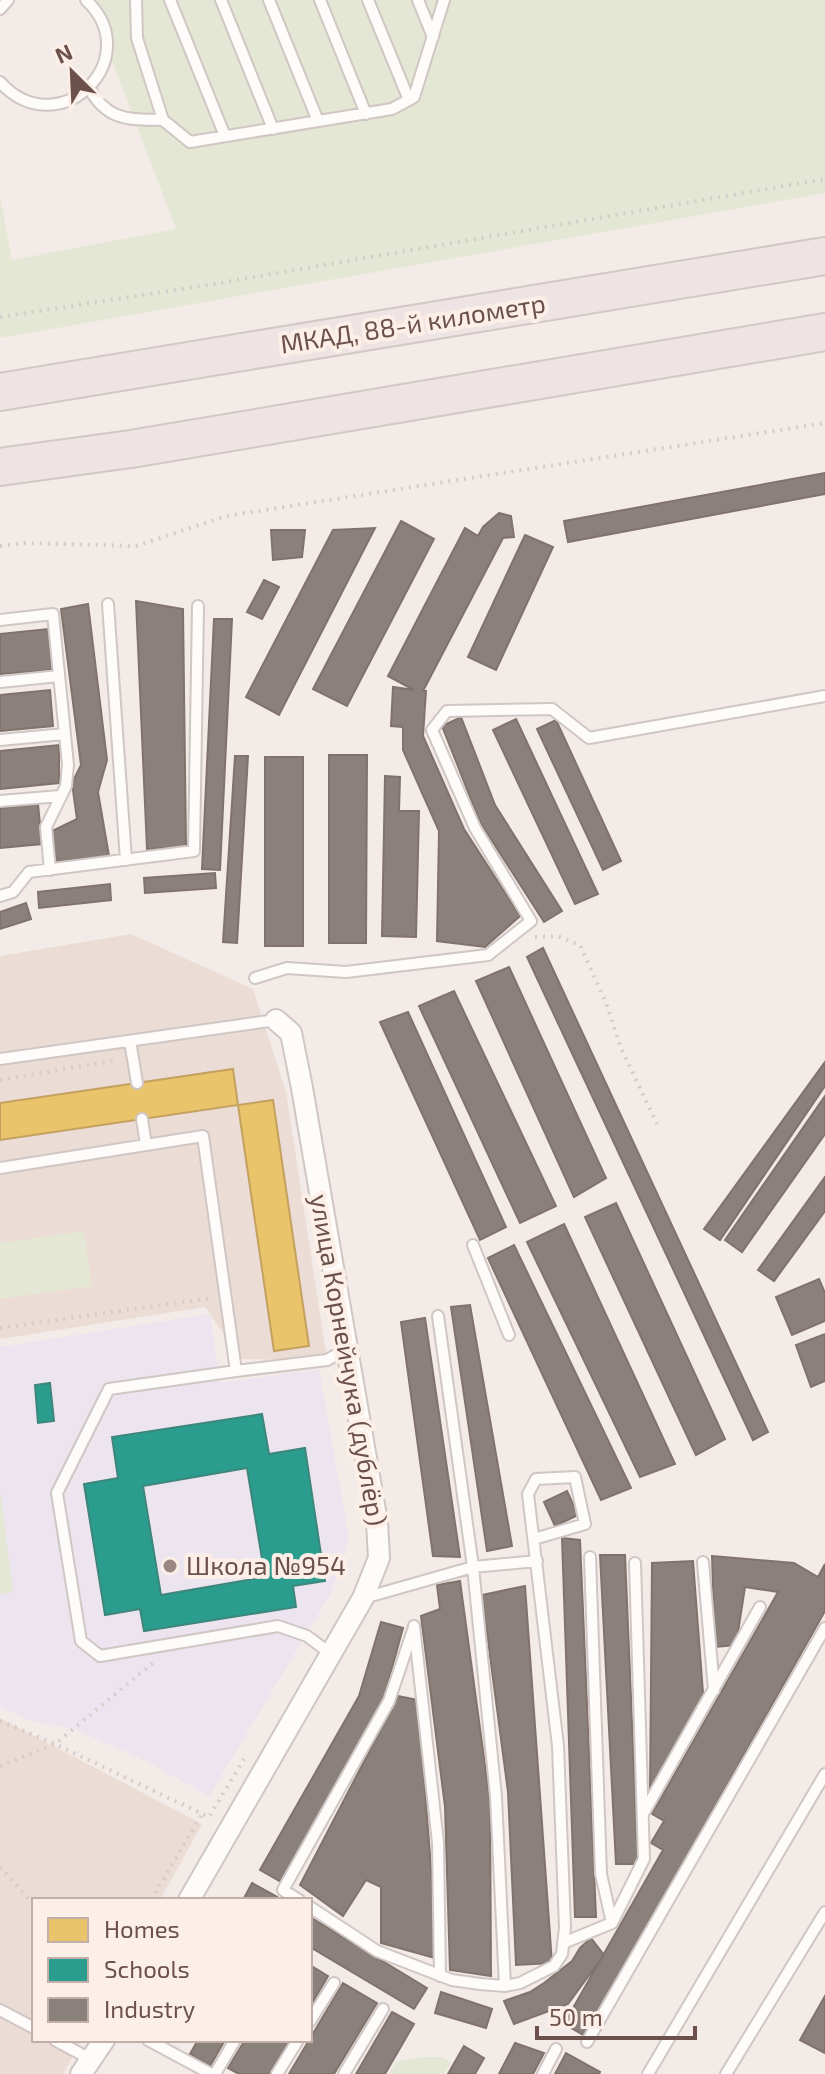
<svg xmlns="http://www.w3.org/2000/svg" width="825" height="2074" font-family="'Exo 2',sans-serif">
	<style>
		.residential { fill: #ebdcd5 }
		.education { fill: #ece4ee }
		.green { fill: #e4e7d3 }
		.homes { fill: #e9c46a; stroke: #c4a161; stroke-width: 2 }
		.schools { fill: #2a9d8f; stroke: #3e867b; stroke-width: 2; fill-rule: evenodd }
		.industry { fill: #8a817c; stroke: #81726e; stroke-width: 2 }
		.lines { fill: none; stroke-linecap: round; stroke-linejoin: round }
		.lane-casing { stroke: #d0c6c3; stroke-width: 14 }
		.street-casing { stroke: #d0c6c3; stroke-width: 24 }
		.highway-casing { stroke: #d2c8c5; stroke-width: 40 }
		.path { stroke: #d4cbca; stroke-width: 4; stroke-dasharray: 2 6; stroke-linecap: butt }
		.lane { stroke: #fdfcfb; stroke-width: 10 }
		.street { stroke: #fdfcfb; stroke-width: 20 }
		.highway { stroke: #eee4e4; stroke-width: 36 }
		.poi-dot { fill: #9b8682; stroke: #fcefe7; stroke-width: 3 }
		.labels { text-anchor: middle; stroke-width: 8; stroke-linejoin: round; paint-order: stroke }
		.street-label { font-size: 26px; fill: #6c504c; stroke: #fcefe7 }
		.poi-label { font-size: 26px; fill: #6c504c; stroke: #fcefe7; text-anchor: start }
	</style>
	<rect width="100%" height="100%" fill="#f3ebe7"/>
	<path class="residential" d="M131 934 253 989 286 1092 327 1360 241 1359 205 1307 0 1339V956Z
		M0 1718 202 1824 160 1900H34V2040H82L63 2074H0Z"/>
	<path class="education" d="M210 1314 220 1383 319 1369 349 1539 331 1593 209 1796 142 1759 76 1730 29 1720 0 1707V1347Z"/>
	<path class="green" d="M89 0H825V193L0 338V197L12 260 176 229Z
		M84 1231 92 1286 0 1299V1243Z
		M0 1489 13 1592 0 1594Z
		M422 2057H442L451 2063 444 2074H389L396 2062Z"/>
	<path class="homes" d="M233 1069 238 1105 0 1140V1103Z
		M273 1100 309 1346 274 1351 238 1105Z"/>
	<path class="schools" d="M50 1383 54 1421 38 1423 35 1385Z
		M262 1414 269 1454 305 1448 325 1581 293 1586 296 1607 144 1631 140 1609 105 1615 84 1484 118 1478 112 1437ZM247 1468 265 1577 161 1595 143 1486Z"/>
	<path class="industry" d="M825 473V494L568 542 564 521Z
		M499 513 511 516 514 537 503 538 423 691H426L423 736 464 829 520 916 485 947 437 941 439 831 403 750V727L391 726 393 687 414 690 388 676 465 528 478 536 483 527Z
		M401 521 434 539 347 706 313 689Z
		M375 528 279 715 246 697 333 530Z
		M271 530H305L302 557 273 560Z
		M525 535 553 547 496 670 468 657Z
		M264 580 279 587 262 619 247 612Z
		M136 601 183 609 186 847 147 849Z
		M88 604 107 760 98 792 109 856 56 862 52 831 77 819 72 783 81 765 61 609Z
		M214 619H232L220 870 202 869Z
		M48 629 52 670 0 674V634Z
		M50 690 53 726 0 731V695Z
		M461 717 495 805 562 911 544 922 480 822 442 726Z
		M516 719 598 894 575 904 493 730Z
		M556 720 621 861 603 870 537 729Z
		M59 745V783L0 789V751Z
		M329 755H367L366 943H329Z
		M235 756H248L237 943 223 942Z
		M265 757H303V946H265Z
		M385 776 400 777 399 811H419L416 937 382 936Z
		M38 804 42 844 0 848V808Z
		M215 873 216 888 145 893 144 878Z
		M110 884 111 900 39 908 38 892Z
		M26 903 31 919 0 929V912Z
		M543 948 768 1432 753 1440 527 957Z
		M509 967 606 1178 574 1197 476 981Z
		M454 991 556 1206 520 1223 419 1006Z
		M408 1012 506 1227 480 1240 380 1022Z
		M825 1062V1086L720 1240 704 1229Z
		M825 1096V1134L742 1252 725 1240Z
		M825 1177V1211L774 1281 758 1270Z
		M616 1203 725 1439 696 1455 585 1217Z
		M564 1224 675 1464 640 1477 527 1242Z
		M514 1245 631 1488 601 1500 488 1258Z
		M819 1279 825 1293V1321L792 1335 776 1297Z
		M470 1305 512 1546 487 1551 451 1307Z
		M425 1318 460 1557 433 1556 401 1322Z
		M825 1334V1381L811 1387 796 1345Z
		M567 1491 578 1515 555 1526 544 1502Z
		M562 1538 580 1540 596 1917H575Z
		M600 1555H625L638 1864H616Z
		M712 1556 794 1563 818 1577 825 1564V1611L585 2036 564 2024 663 1850 651 1843 664 1821 652 1814 778 1592 745 1587 736 1645 715 1647Z
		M693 1561 703 1693 701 1705 650 1795 652 1563Z
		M460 1581 490 1802 491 1976 450 1970 445 1807 421 1616 440 1609 437 1585Z
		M525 1586 552 1963 516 1965 508 1792 482 1595Z
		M381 1622 403 1628 381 1708 281 1882 260 1870 359 1696Z
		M398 1696 418 1700 438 1959 381 1943V1887L366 1880 343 1916 300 1885Z
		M252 1883 274 1895 282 1900H243Z
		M310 1917 427 1988 414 2009 310 1947Z
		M591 1938 604 1955 568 2004 514 2024 504 2001 530 1992 544 1983 572 1961 580 1948Z
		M310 1965 328 1976 310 2007Z
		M343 1983 377 2003 334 2074H289Z
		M441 1992 492 2009 486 2028 435 2013Z
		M825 1996V2053L800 2040Z
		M392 2012 414 2024 385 2074H356Z
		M198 2040H225L210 2066 190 2054Z
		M245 2040H290L270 2074H239L228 2068Z
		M515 2043 544 2053 533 2074H499Z
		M464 2046 484 2058 475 2074H448Z
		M566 2053 600 2072 599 2074H555Z"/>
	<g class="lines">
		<defs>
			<path id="lane" d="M136 0 137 38 163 120
				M170 0 225 136
				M221 0 273 129
				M269 0 318 121
				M320 0 366 114
				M368 0 409 100
				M418 0 433 37
				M0 9 8 0
				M0 82C59 147 148 58 86 0
				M89 88C108 122 129 119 163 120L190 142 392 109 414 97 444 0
				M108 604 126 860
				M0 620 53 614 68 765 66 786 46 827 50 870
				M0 682 59 676
				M0 740 65 734
				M0 801 60 796
				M0 896 13 892 29 872 194 851 198 606
				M255 978 287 968 346 972 488 955 531 921 475 828 432 730 447 711 552 709 589 738 825 696
				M130 1041 137 1083
				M0 1059 276 1020
				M142 1119 146 1145
				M0 1168 203 1136 236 1371 327 1360 347 1349
				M473 1245 509 1335
				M438 1316 473 1567 496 1797 505 1986
				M236 1371 109 1389 57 1493 81 1641 100 1656 278 1626 307 1636 331 1654
				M590 1557 601 1874 612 1923
				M703 1562 714 1690
				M364 1598 473 1567 537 1561
				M414 1626 438 1843 440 1976
				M643 1814 760 1607
				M299 1900 283 1890 389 1701 413 1630
				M310 1907 377 1951 452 1980 480 1984 505 1986 520 1983 554 1966 562 1954 565 1927 558 1746 528 1494 536 1479 575 1477 585 1524 534 1539
				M563 1943 612 1923 644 1859 635 1563
				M0 2010 34 2028
				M310 2021 334 1983
				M55 2040 90 2059
				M148 2040 211 2074
				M587 2042 825 1628
				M215 2074 235 2040
				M277 2074 298 2040
				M344 2074 383 2009
				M543 2074 556 2049
				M648 2074 825 1774
				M726 2074 825 1912"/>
			<path id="street" d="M189 1900 363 1598 379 1558 377 1522 302 1088 291 1033 276 1020
				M81 2074 104 2040"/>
			<path id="highway" d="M0 392 825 256
				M0 467 131 449 825 332"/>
		</defs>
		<use href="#lane" class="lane-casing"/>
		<use href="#street" class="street-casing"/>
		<use href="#highway" class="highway-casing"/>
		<path class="path" d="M0 317 208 285 825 179
			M0 546 24 543 136 546 226 516 825 423
			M535 937 557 936 580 945 606 1003 621 1048 657 1124
			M0 1080 118 1060
			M0 1328 211 1298
			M0 1721 55 1744 209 1817 244 1759
			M0 1766 55 1744 153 1663
			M0 1867 34 1905
			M151 1900 202 1814"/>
		<use href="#lane" class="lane"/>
		<use href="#street" class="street"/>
		<use href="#highway" class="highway"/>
	</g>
	<circle class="poi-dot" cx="170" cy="1566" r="8"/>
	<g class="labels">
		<g class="street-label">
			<text transform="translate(413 324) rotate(-9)" y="9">МКАД, 88-й километр</text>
			<text transform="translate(348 1360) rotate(80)" y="9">улица Корнейчука (дублёр)</text>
		</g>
		<g class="poi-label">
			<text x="186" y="1575">Школа №954</text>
		</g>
	</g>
	<rect x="32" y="1898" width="280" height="144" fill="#fcefe7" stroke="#c2afa9" stroke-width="2"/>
	<rect x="48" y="1918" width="40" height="24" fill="#e9c46a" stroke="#c2afa9" stroke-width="2"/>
	<text x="104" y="1938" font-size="24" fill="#6c504c">Homes</text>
	<rect x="48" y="1958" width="40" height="24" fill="#2a9d8f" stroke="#c2afa9" stroke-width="2"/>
	<text x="104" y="1978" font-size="24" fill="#6c504c">Schools</text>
	<rect x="48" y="1998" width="40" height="24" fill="#8a817c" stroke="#c2afa9" stroke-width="2"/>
	<text x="104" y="2018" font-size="24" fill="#6c504c">Industry</text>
	<g transform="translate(72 72) rotate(336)" stroke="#fcefe7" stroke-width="6" paint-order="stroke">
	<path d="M0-6L14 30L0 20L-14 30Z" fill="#6c504c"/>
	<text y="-12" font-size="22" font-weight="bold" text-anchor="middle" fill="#6c504c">N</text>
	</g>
	<path d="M537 2026v12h158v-12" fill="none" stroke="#6c504c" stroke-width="4"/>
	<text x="549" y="2026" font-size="24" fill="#6c504c" stroke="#fcefe7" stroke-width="6" paint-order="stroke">50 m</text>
</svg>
